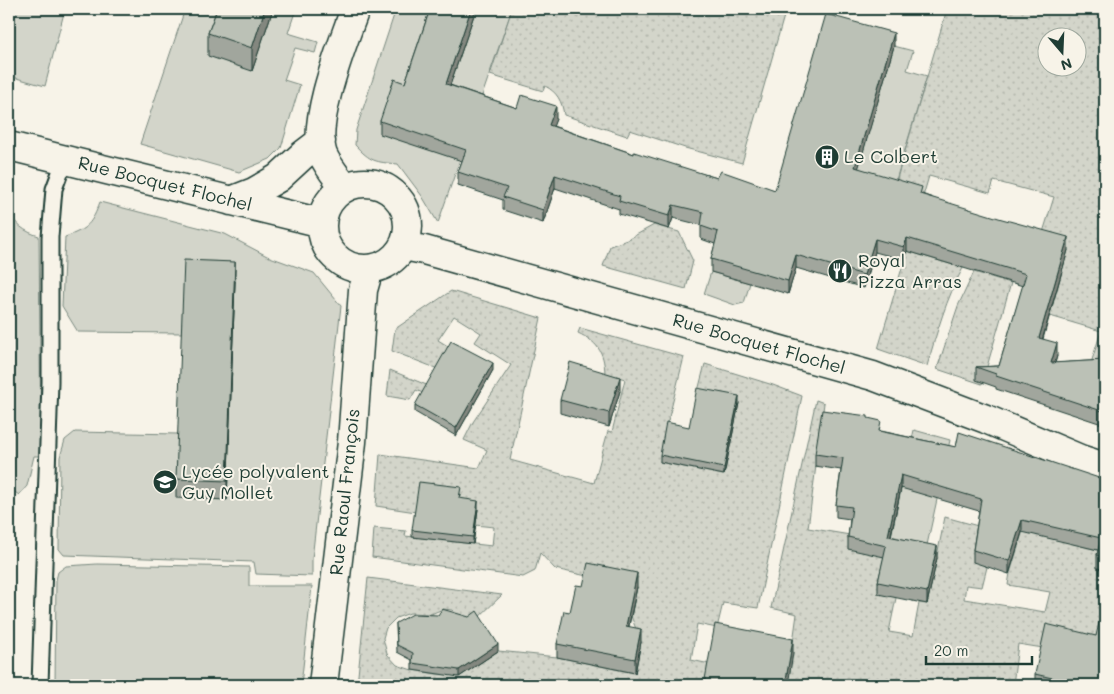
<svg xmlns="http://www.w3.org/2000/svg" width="1114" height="694" font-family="Mali,sans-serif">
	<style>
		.grass { fill: #d3d5ca; stroke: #79897f }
		.park { fill: url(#park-dots); stroke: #79897f; fill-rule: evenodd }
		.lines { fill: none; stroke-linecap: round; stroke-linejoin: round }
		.lane-casing { stroke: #1f3d34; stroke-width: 19 }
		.street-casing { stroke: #1f3d34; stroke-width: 31 }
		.lane { stroke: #f7f3e8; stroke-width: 15 }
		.street { stroke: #f7f3e8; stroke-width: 28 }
		.wall { fill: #a1a69d; stroke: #1f3d34 }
		.shaded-wall { fill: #83877f; stroke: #1f3d34 }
		.building { fill: #bbc1b6; stroke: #1f3d34 }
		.labels { text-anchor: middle; stroke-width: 4; stroke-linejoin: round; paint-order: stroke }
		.poi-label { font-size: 18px; fill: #1f3d34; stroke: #f7f3e8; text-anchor: start }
		.street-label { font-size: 18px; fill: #1f3d34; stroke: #f7f3e8 }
	</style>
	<defs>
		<pattern id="park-dots" width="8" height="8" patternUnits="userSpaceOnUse" patternTransform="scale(1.25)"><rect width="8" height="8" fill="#d3d5ca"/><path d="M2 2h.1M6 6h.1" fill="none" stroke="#b5b8ae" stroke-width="1.8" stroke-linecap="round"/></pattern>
	</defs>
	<rect width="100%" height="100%" fill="#f7f3e8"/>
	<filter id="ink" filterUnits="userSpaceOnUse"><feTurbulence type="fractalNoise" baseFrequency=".02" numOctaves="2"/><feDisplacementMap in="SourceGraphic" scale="10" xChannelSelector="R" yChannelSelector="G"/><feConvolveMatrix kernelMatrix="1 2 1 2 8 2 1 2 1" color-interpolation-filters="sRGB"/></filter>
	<g filter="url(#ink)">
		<path class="grass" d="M9 9H65L45 86 9 76Z
			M185 9H296L288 33 318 42 315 53 295 48 284 80 300 85 281 148 270 159 239 172 140 144Z
			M396 9H512L438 223 422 196 398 164C375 162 371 162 355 145L356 130Z
			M894 46 913 51 907 70 927 76 885 217 824 172Z
			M100 202 225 234 267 256 314 273 341 306 312 559V576L256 574 254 562 64 555 59 549 60 457 65 440 75 432 178 434 227 499 235 282 182 333 78 332 62 306 65 237C88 229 92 223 100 202Z
			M9 211C14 224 25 232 39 236L41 456H34L27 486 19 495 9 488Z
			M711 272 750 283 744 303 735 305 704 294Z
			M914 430 950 440 927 545 891 536Z
			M97 564 249 567V586H312L301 685H55L56 580 58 572 66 566Z"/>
		<path class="park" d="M512 9H786L742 163 685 148 630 130 627 136 564 115C562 101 557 92 545 86L543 91 490 75Z
			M947 9H1105V370L1088 373 1101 331 1050 316 1057 285 1040 242 1054 197 994 181 990 193 929 176 922 200 893 192ZM1046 38H1076V68H1046Z
			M654 225 679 232 693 261 686 289 603 266 610 246 627 240Z
			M907 251 963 268C946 299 937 332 927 366L878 349Z
			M974 272 1011 283 982 384 937 369 958 306Z
			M451 291 541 318 510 460 594 483 608 431 612 432 625 379 605 373C604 351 597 342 578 333L580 328 684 357 666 429 660 462 723 475 697 395 705 364 773 385 802 396 758 608 723 603 717 628 697 624 691 660 710 664 706 685H357L368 578 502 595 477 619 460 618 452 610 443 609 431 614 410 613 396 618 386 628 383 638 387 654 397 665 412 670 437 674 461 675 498 651 557 657 634 673 641 642 631 616 637 587 555 569 540 553 535 571 523 577 372 557 374 528 406 531 405 536 492 546 494 527 475 525 459 506 461 494 416 512 376 506 380 454 479 468 487 450 464 440 473 422 511 365 475 342 481 333 454 316 438 340 451 348 438 369 392 351 395 329Z
			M390 370 429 386 425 394 416 390 410 400 387 396Z
			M816 400 824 403 808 528 850 535 886 557 896 598 889 632 913 636 919 603 927 604 945 517 978 526 987 567 982 587 966 585 964 599 1045 612 1050 592 1008 585 1010 573 1024 527 1063 541 1101 551 1097 567 1105 570V609L1095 648H1043L1018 644 1013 685H787L797 614 771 608Z"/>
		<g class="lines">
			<defs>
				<path id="lane" d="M40 685 50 382V237L54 189 65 159"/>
				<path id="street" d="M9 146 322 223
					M322 226a43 43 0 1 1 86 0a43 43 0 1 1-86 0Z
					M345 188C338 178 328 167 323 155 311 122 343 43 355 9
					M231 201 254 192 278 178 304 154 321 141
					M404 246 424 250 873 376 986 419 1080 459 1105 467
					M323 685 352 442 363 290 369 269"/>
			</defs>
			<use href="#lane" class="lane-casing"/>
			<use href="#street" class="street-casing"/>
			<use href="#lane" class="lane"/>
			<use href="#street" class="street"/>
		</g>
		<path class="wall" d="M217 9H273L252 71 208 56V33Z
			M430 9H476L450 85 517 108 556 119 553 126 634 154 717 178 775 190 894 46 858 168 922 194 1068 250 1043 339 1057 356 1055 363 1105 360V425L996 389V387L976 380V367L999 366 1023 286 907 251 904 260 875 252 864 288 796 268 788 294 711 272V259L715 244 701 239V225L673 218 669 229 619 214V209L555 188 543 223 503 210V200L458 185V172L462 161 380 134V121L405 83Z
			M235 281 227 500 176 498V479Z
			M493 370 456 436 415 412V405Z
			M620 391 609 427 560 413V400Z
			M739 403 724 475 660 462V455L689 427Z
			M868 418 881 431 1105 480V570L1097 568V555L1098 550 1022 532 1009 574 973 562V550L979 511 901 488 891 536 937 558 927 604 878 594V582L884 557 848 549V537L850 519 836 517V505L841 470 815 466V454Z
			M461 494 460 499 478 509 473 544 412 537V530Z
			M637 587 629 626 641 642 635 673 557 657V644L570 612Z
			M396 623 498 651 459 677 412 670V660L397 652Z
			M1096 636 1105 685H1035V674Z"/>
		<path class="shaded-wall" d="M265 9H273L252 71V48Z
			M471 9H476L446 97V84Z
			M894 33V46L855 180V167Z
			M556 106V119L549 138V125Z
			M555 175V188L543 223V210Z
			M673 205V218L669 229V216Z
			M1068 237V250L1039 351V338Z
			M907 238V251L904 260V247Z
			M875 239V252L864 288V275Z
			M796 255V268L788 294V281Z
			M235 262V281L227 500V481Z
			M1057 343V356L1051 376V363Z
			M493 363V370L456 436V428Z
			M620 377V391L609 427V413Z
			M739 396V403L724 475V468Z
			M901 475V488L888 548V536Z
			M478 501V509L473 544V537Z
			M1022 520V532L1009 574V561Z
			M937 546V558L927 604V592Z
			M637 573V587L626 639V626Z
			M641 629V642L635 673V659Z
			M793 639V653L788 685H785Z
			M498 644V651L459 677V670Z"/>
		<path class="building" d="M217 9H265L252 48 208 33Z
			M430 9H471L446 84 517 108 521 95 556 106 549 125 634 154V152L717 178 721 171 775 190 826 14 894 33 855 167 922 187 920 194 1002 219 1068 237 1039 338 1057 343 1051 363 1105 360V412L996 376V374L976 367 999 366 1026 274 907 238 904 247 875 239 864 275 796 255 788 281 711 259 718 232 701 226 703 212 673 205 669 216 619 201 620 196 555 175 543 210 503 197 507 188 458 172 466 150 380 121 394 79 405 83Z
			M184 260 235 262 227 481 176 479Z
			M451 341 493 363 456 428 415 405Z
			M570 362 620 377 609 413 560 400Z
			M697 388 739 396 724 468 660 455 666 422 689 427Z
			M822 410 868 416V418L881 421 879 431 956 447 959 432 1105 480V558L1097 555 1101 538 1022 520 1009 561 973 550 981 499 901 475 888 536 937 546 927 592 878 582 886 546 848 537 852 507 836 505 843 458 815 454Z
			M419 482 461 487 459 498 478 501 473 537 412 530Z
			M588 563 637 573 626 626 641 629 635 659 557 644 564 611 570 612 576 585 583 586Z
			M1105 597V685H1082L1035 674 1046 624 1096 636Z
			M442 609 469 617 477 611 498 644 459 670 412 663 413 653 397 645 396 623 413 614 438 615Z
			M715 624 793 639 785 685H704Z"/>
	</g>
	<defs>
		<symbol id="building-disc" viewBox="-11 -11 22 22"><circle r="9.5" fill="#1f3d34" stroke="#f7f3e8"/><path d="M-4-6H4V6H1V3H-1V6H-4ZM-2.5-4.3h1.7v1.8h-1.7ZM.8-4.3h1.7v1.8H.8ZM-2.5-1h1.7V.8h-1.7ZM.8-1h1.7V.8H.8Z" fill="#fff"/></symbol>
		<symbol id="restaurant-disc" viewBox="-11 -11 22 22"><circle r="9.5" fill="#1f3d34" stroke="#f7f3e8"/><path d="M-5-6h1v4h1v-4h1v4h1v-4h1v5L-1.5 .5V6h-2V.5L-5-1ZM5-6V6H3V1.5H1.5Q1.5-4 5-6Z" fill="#fff"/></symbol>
		<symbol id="school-disc" viewBox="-11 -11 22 22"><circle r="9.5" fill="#1f3d34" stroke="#f7f3e8"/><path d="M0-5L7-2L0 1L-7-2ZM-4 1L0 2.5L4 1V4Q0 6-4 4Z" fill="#fff"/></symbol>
	</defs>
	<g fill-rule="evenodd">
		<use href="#building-disc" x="813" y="143" width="28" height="28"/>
		<use href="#restaurant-disc" x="826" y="257" width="28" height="28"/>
		<use href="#school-disc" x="151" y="468" width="28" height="28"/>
	</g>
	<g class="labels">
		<g class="poi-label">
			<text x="844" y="163">Le Colbert</text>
			<text x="858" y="267">Royal<tspan x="858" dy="21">Pizza Arras</tspan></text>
			<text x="182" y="478">Lycée polyvalent<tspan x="182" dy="21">Guy Mollet</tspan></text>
		</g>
		<g class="street-label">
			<text transform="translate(165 184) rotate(14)" y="6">Rue Bocquet Flochel</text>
			<text transform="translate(759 344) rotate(16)" y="6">Rue Bocquet Flochel</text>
			<text transform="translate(345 492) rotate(-84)" y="6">Rue Raoul François</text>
		</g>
	</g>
	<rect width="1114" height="694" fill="none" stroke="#f7f3e8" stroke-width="30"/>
	<rect x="15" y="15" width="1084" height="664" fill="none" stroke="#1f3d34" stroke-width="2" filter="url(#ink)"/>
	<g transform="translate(1062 52) rotate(161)"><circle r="24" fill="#f7f3e8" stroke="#a1aaa0"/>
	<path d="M0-4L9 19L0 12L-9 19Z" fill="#1f3d34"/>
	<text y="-8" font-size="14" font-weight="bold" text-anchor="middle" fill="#1f3d34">N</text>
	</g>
	<path d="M926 656v8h106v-8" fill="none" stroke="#1f3d34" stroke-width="2.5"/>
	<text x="934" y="656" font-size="15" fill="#1f3d34" stroke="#f7f3e8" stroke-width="4" paint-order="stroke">20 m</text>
</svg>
